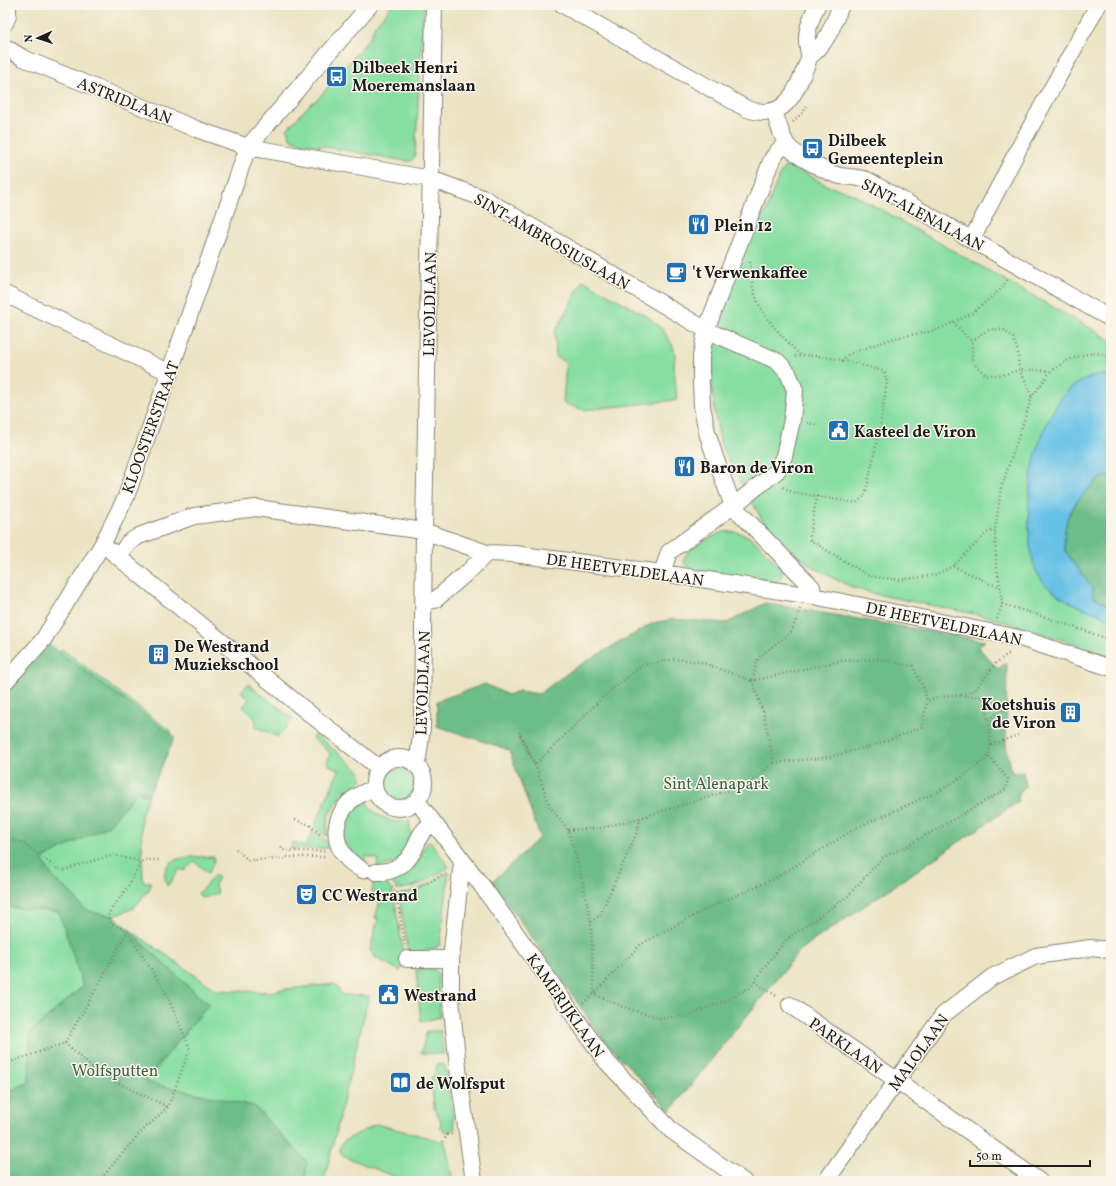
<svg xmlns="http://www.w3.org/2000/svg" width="1116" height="1186" font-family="Vollkorn,serif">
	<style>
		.green { fill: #87dea2; stroke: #527d5f }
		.forest { fill: #6dbd88; stroke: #446c52 }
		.water { fill: #68c1e6; stroke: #426e81 }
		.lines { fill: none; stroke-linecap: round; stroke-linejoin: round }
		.minor-casing { stroke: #848070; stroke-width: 18 }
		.path { stroke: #848070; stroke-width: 2.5; stroke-dasharray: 1 3; stroke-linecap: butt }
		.minor { stroke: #fff; stroke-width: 16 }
		.labels { text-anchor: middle; stroke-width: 3; stroke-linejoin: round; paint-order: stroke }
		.poi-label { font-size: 16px; font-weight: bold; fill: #1c1c1c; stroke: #fbf7ec; text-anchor: start }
		.street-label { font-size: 16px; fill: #1c1c1c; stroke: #fbf7ec }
		.park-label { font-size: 16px; fill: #41604b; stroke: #fbf7ec }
	</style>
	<rect width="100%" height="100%" fill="#fbf7ec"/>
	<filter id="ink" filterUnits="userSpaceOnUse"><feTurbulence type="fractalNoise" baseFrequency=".025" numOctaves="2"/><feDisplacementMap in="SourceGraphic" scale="8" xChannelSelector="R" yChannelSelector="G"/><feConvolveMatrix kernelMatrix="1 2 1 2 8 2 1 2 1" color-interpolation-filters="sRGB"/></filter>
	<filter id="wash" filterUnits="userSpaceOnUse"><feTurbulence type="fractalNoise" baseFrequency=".012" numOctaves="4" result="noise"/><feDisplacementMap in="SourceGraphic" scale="16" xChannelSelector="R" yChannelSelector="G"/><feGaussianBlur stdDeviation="0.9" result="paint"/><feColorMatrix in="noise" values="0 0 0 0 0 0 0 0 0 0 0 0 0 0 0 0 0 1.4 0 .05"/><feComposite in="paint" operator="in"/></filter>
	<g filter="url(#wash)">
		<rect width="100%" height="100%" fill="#ece3c3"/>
		<path class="green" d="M392 5H424L415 157 411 161H406L297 142 290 138 287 129 311 103 317 100 369 39 375 25Z
			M787 166H792L828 186 853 194 1111 340V655L989 617 875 594 854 588 835 579 808 564 765 525 722 448 716 420 712 391V360L720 312 755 222 766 212 773 191 779 176 784 168Z
			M583 280 650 318 663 330 673 346 675 354 674 367 677 400 584 410 563 403 566 363 556 357 555 332Z
			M724 532C745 530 754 539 767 553 772 558 778 563 782 569 783 576 780 580 775 583L693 570C664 558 712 535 724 532Z
			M62 649 172 732 141 815 143 882H151L150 888 134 908 114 916 127 928 216 990 269 992 286 989 335 984 342 995 369 996 324 1181H5V703Z
			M248 684 293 719 278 737 255 727 256 720 243 707 249 699 241 692 244 688Z
			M315 734 360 771 362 777 361 780 355 786 343 794 329 814 327 824V836L314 827 339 770 327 764 330 753 312 737Z
			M382 785a16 16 0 1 1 32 0a16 16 0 1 1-32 0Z
			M365 798 370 808 381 817 395 822 409 820 410 828 413 838 397 862 377 868 378 859 366 856 364 864 357 861 342 839 347 813Z
			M313 830C319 835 329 840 328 848L290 849 293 842 306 846Z
			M429 842H431L449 867 426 881 415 886 397 890 393 883 389 880C403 876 415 870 421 856 423 851 424 845 429 842Z
			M214 857V862L208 873 194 861 184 871 180 869 167 886C155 853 193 857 214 857Z
			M449 872 440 945C431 952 419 951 408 952L399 895 419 889Z
			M214 876H216L218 878C214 883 215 888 218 893L202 898 198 894Z
			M374 879 388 885 394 895 406 968 402 967 400 971 375 957 370 950 378 918H375L380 901 371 898Z
			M431 969 435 970 438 973 440 1017 421 1022 416 970Z
			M427 1031H441L443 1054 421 1053Z
			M437 1064 445 1065 455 1129 446 1132 440 1128 441 1122 434 1108 431 1077 434 1074Z
			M376 1124 445 1142 453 1181H405L343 1156 339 1149 344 1141Z"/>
		<path class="forest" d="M1111 475V606L1093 597 1065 551 1064 537 1067 518 1081 496 1099 479Z
			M765 603 985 641 978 647 998 669 1007 662 1006 746 1012 773 1023 772 1026 785 1019 794 1018 802 801 949 670 1111 602 1038 533 939 492 882 540 837 509 750 437 726V701L485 684 508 695 519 691 539 694 576 667 653 623 673 619 727 623Z
			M43 640 175 737 148 796 137 792 109 825 42 859 54 879 71 893 83 908 95 913 114 916 193 991 209 1004 145 1082 254 1106 307 1162 305 1181H5V1093L29 1082 30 1033 83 986 59 912 5 907V682Z"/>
		<path class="water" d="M1111 374V475L1099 479 1086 491 1076 503 1067 518 1064 537 1065 551 1092 588 1093 597 1111 606V619C1087 609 1053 600 1039 576 1031 564 1030 546 1029 532 1027 487 1032 451 1053 411 1057 404 1062 395 1069 389 1082 379 1095 375 1111 374Z"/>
	</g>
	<g filter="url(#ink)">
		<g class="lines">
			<defs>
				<path id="minor" d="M563 5 747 109C779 119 791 103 802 76 804 70 809 62 809 56 809 49 806 43 807 37 807 26 813 15 817 5
					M5 23 8 16V5
					M5 47 23 58 196 129 248 147 431 179 485 199 706 330 777 361 788 373 795 390 792 420 784 456 777 471 733 506 669 552 662 573
					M809 57C827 44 833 25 841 5
					M774 111C777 120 782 138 787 145 794 155 828 173 840 176 849 177 858 177 867 180L1111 319
					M786 144 778 151 772 159 706 330 701 357V383L702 406 707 432 715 457 733 506 812 587 813 596
					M972 239 1019 148 1098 5
					M5 294 170 373
					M111 551 310 714 379 768
					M119 557 128 543 139 536 194 516 256 508 424 531 487 553 514 554 662 573 813 596 1023 639 1111 668
					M424 602 435 600 470 570 487 553
					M5 682 43 640 102 545 126 497 248 147 370 5
					M374 783a25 25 0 1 1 50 0a25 25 0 1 1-50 0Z
					M415 764 418 758 422 728 424 531 434 5
					M417 801 482 886 542 970 605 1060 672 1131 743 1181
					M462 862 451 959V1000L459 1077 474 1181
					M363 870C321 850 332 799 374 789
					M376 872C390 873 405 866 412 853 416 848 417 841 420 836 423 831 428 826 433 822
					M407 959H451
					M790 1005 1039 1181
					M826 1181 943 1015 992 977 1036 956 1090 948 1111 950"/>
			</defs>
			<use href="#minor" class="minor-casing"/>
			<path class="path" d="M793 122 804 111 807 104
				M750 262C750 269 751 275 752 281 756 313 779 332 800 355
				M953 322 972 342V362L986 375H1002L1019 370 1025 380 1032 397
				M972 342 981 334 991 329 1004 330 1013 338 1018 352 1019 370H1041L1050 371
				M842 361 849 354 894 338 937 330 971 314 1001 289 1008 279
				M807 423 819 425
				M857 433 878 437
				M783 487 792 492 856 503 865 496 878 437 887 382 884 371C858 365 818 351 793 357
				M817 496 810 533V540L869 576 900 580 935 575 953 566 988 532 995 530
				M953 566 975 576 990 584 1000 586
				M1002 604 1051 619 1111 640
				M800 609 792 631 758 658 752 681 701 662 676 659 643 665 608 692 535 765 519 732 537 770 550 807 568 830 582 879 591 922 594 994 641 944 710 907 774 879 858 827 937 792 964 776 989 756
				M997 619 1002 604 1000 586 996 563 995 530 1001 488 1032 397 1050 372 1068 360 1083 355 1096 353 1111 357
				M961 695 975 690 996 663 1008 654H1011
				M989 720 996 714 1015 702
				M991 745 1018 735
				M774 763 830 757 876 745 922 727 927 701
				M295 820 310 825 321 835
				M568 830 602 828 640 818
				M5 838 23 843 58 869 65 870 85 863 114 855 141 862
				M281 847 285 851H325
				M236 849 248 860 284 859 287 857H327
				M392 886 396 893 405 945
				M397 893 415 889 426 884 445 873
				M755 982 778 997
				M583 1003 594 994 623 1007 660 1018 688 1016 724 1001 751 987 766 965 787 939 848 896 883 857 909 845 1006 789 1008 779 989 756C992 734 989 719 983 697L950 695 927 701 924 689 913 666 876 659 839 661 752 681 763 711 774 763 747 785 640 818 638 830 600 915 591 922
				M65 1043 99 1074 168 1107
				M5 1064 65 1043 99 984 127 931
				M443 1142 447 1135 452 1134
				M99 1181 137 1136 168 1107 190 1049 167 995 127 931 111 924 108 917 109 913 129 885 141 862 146 860H160"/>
			<use href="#minor" class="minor"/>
		</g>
	</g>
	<defs>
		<symbol id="bus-square" viewBox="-11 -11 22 22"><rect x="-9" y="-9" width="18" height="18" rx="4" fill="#1f6fb2" stroke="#fbf7ec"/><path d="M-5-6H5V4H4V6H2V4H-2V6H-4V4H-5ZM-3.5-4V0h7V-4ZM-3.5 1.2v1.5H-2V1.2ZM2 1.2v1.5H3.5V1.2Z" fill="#fff"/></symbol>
		<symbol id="restaurant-square" viewBox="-11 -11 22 22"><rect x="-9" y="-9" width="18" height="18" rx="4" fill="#1f6fb2" stroke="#fbf7ec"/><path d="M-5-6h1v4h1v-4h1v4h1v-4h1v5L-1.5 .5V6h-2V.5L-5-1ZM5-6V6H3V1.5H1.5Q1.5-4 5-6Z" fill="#fff"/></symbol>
		<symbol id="cafe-square" viewBox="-11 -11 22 22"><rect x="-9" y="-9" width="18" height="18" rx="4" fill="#1f6fb2" stroke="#fbf7ec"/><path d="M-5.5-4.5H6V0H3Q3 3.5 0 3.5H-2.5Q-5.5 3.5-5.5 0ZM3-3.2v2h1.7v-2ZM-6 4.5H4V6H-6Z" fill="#fff"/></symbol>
		<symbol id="civic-square" viewBox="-11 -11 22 22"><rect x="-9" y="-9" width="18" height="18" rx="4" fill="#1f6fb2" stroke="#fbf7ec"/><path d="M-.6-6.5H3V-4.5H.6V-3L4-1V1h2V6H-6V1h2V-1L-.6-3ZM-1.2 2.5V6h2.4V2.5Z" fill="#fff"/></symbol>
		<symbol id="building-square" viewBox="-11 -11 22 22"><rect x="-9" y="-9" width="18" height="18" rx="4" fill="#1f6fb2" stroke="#fbf7ec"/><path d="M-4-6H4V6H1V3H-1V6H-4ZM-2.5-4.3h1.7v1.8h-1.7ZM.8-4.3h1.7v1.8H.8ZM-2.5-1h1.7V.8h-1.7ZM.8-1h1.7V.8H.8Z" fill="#fff"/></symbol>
		<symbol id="theatre-square" viewBox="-11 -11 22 22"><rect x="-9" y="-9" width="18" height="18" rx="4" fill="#1f6fb2" stroke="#fbf7ec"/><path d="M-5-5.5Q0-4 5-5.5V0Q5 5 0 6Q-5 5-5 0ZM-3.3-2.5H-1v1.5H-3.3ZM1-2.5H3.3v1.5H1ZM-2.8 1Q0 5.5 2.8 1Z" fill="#fff"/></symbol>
		<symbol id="library-square" viewBox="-11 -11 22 22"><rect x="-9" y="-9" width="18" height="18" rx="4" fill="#1f6fb2" stroke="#fbf7ec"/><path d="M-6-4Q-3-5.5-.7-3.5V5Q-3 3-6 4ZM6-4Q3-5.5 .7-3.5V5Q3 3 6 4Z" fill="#fff"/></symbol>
	</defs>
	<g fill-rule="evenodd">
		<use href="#bus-square" x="324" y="64" width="25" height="25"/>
		<use href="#bus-square" x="800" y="136" width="25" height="25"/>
		<use href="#restaurant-square" x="686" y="212" width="25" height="25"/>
		<use href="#cafe-square" x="664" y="260" width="25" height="25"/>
		<use href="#civic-square" x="826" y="418" width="25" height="25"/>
		<use href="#restaurant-square" x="672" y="454" width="25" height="25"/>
		<use href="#building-square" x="146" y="642" width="25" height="25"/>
		<use href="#building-square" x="1058" y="700" width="25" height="25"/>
		<use href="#theatre-square" x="294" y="882" width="25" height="25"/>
		<use href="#civic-square" x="376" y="982" width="25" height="25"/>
		<use href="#library-square" x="388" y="1070" width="25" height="25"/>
	</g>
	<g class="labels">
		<g class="poi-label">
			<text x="352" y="73">Dilbeek Henri<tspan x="352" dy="18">Moeremanslaan</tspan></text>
			<text x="828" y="146">Dilbeek<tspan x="828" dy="18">Gemeenteplein</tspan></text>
			<text x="714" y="231">Plein 12</text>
			<text x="692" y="278">'t Verwenkaffee</text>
			<text x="854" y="437">Kasteel de Viron</text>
			<text x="700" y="473">Baron de Viron</text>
			<text x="174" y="652">De Westrand<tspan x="174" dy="18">Muziekschool</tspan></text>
			<text x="1056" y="710" text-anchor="end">Koetshuis<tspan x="1056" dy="18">de Viron</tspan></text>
			<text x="322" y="901">CC Westrand</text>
			<text x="404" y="1001">Westrand</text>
			<text x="416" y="1089">de Wolfsput</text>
		</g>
		<g class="street-label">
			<text transform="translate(125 100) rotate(22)" y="6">ASTRIDLAAN</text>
			<text transform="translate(923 214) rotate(28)" y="6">SINT-ALENALAAN</text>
			<text transform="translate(552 241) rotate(30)" y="6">SINT-AMBROSIUSLAAN</text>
			<text transform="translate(429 304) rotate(-89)" y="6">LEVOLDLAAN</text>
			<text transform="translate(150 427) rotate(-70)" y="6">KLOOSTERSTRAAT</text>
			<text transform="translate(625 569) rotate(8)" y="6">DE HEETVELDELAAN</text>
			<text transform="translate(944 623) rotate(12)" y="6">DE HEETVELDELAAN</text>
			<text transform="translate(422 683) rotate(-88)" y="6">LEVOLDLAAN</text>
			<text transform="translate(566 1005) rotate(55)" y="6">KAMERIJKLAAN</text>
			<text transform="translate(846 1045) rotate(35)" y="6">PARKLAAN</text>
			<text transform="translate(918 1052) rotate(-54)" y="6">MALOLAAN</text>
		</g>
		<g class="park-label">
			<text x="716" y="789">Sint Alenapark</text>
			<text x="115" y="1076">Wolfsputten</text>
		</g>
	</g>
	<rect width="1116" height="1186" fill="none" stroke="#fbf7ec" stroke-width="20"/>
	<g transform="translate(38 38) rotate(267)" stroke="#fbf7ec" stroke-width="3" paint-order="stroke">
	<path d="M0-3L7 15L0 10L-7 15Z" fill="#1c1c1c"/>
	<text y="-6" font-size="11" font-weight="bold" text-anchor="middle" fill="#1c1c1c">N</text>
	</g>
	<path d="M970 1160v6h120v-6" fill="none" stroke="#1c1c1c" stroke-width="2"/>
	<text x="976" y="1160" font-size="12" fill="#1c1c1c" stroke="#fbf7ec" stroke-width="3" paint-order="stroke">50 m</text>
</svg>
